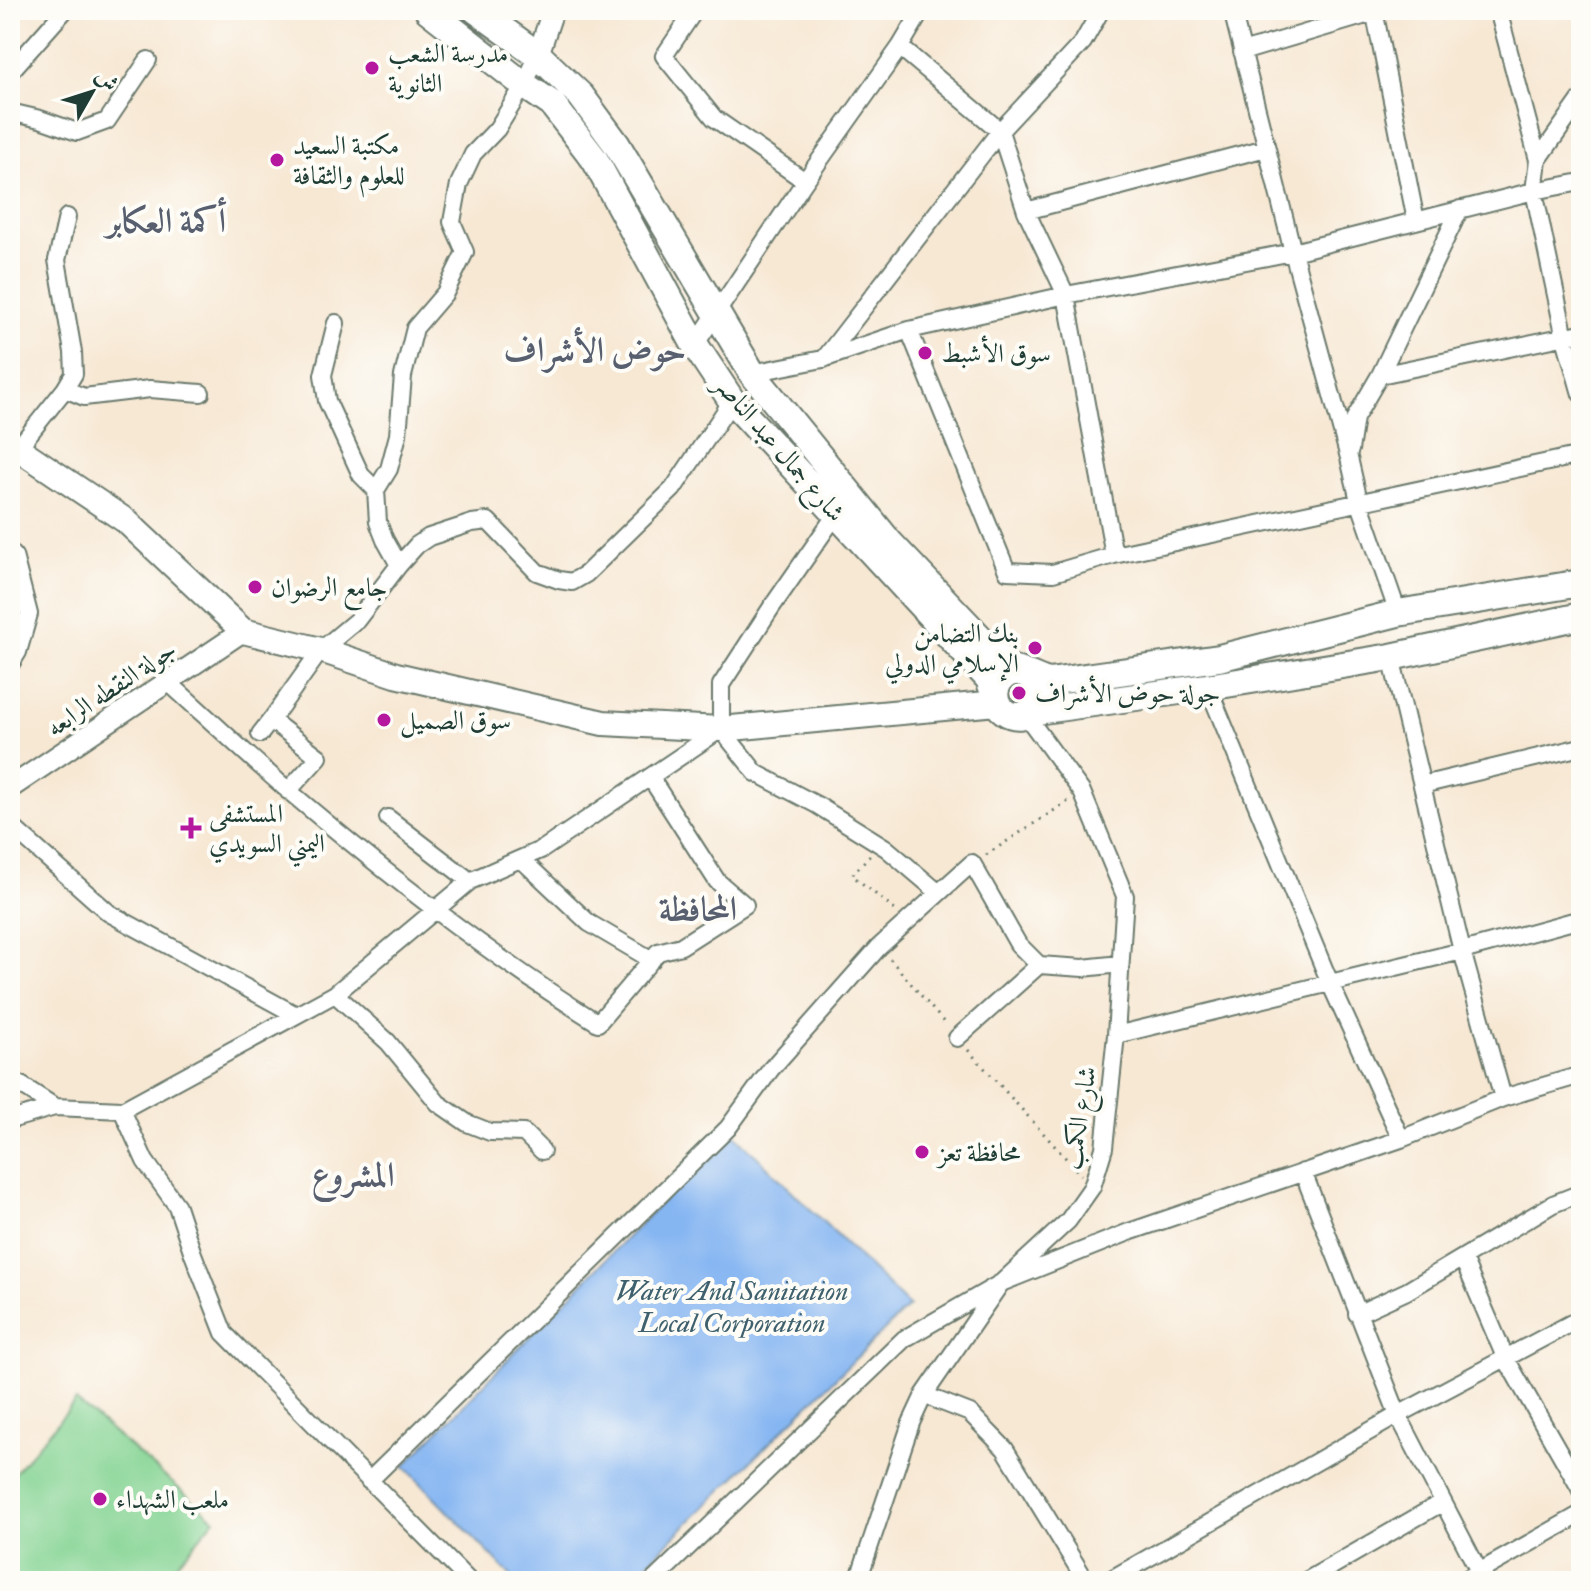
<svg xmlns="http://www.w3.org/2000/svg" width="1591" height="1591" font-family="'IM FELL Double Pica',Amiri,serif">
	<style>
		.green { fill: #86d494; stroke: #528864; stroke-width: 2 }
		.water { fill: #86b6f2; stroke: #527a93; stroke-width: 2 }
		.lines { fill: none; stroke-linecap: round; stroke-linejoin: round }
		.minor-casing { stroke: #6b796c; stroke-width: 20 }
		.tertiary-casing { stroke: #6b796c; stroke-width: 24 }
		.secondary-casing { stroke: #6b796c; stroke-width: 28 }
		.primary-casing { stroke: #6b796c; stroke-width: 30 }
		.path { stroke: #6b796c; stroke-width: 3; stroke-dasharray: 2 6; stroke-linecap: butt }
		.minor { stroke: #fff; stroke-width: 16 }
		.tertiary { stroke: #fff; stroke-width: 20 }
		.secondary { stroke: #fff; stroke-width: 24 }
		.primary { stroke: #fff; stroke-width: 26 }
		.poi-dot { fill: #b5179e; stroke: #fdfcf7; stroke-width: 3 }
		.labels { text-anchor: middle; stroke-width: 8; stroke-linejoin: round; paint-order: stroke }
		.poi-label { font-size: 26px; fill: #1f3d34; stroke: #fdfcf7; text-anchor: start }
		.street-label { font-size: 26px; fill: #1f3d34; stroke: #fdfcf7 }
		.water-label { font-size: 28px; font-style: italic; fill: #3e616d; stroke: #fdfcf7 }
		.district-label { font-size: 34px; font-weight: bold; fill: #585f6f; stroke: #fdfcf7 }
	</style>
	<rect width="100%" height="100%" fill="#fdfcf7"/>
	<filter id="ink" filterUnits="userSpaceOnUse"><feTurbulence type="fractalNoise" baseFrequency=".0125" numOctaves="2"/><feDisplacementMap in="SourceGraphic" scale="16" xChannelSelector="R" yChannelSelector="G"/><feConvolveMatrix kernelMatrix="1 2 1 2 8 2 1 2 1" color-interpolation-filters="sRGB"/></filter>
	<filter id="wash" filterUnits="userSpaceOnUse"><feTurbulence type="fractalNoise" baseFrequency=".006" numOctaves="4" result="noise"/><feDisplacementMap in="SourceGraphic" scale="32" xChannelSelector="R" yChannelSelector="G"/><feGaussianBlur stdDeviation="1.8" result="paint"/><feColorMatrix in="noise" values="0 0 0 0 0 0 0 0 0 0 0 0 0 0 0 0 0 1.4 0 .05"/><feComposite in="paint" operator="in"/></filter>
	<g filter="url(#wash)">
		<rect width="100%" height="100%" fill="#f7e8d4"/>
		<path class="green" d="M76 1401 215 1519 163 1581H10V1478Z"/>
		<path class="water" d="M731 1131 909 1306 629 1581H516L404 1466Z"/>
	</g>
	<g filter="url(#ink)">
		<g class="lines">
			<defs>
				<path id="minor" d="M695 10 664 56 714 118 805 181
					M1232 10 1293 252 1349 458 1359 501 1398 613
					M1374 10 1416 221
					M1498 10 1538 160 1534 191 1565 338 1581 394
					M900 47 1000 131 1026 211 1066 295 1114 555
					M1242 52 1383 10
					M10 72 65 10
					M10 112 40 119 77 132 107 121 148 60
					M1538 160 1581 99
					M1026 211 1266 148
					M336 323 323 375 327 401 361 475 376 490
					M909 330 1007 571 1053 573 1114 555 1581 455
					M695 345 805 181 900 47 922 10
					M824 359 1000 131 1083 42 1101 10
					M752 373 823 359 909 330 1066 295 1293 252 1534 191 1581 182
					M1380 375 1581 333
					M65 389 84 397 150 389 201 393
					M18 448 65 389 74 374 73 352 57 260 67 217
					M1350 450 1355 418 1380 375 1460 209
					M837 513 771 608 721 685V729L756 773 817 805 886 848 939 893
					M10 551 14 556 29 614 18 652 10 665
					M399 565 385 540 378 522 376 490 389 469 398 435 403 376 415 328 445 293 465 252 452 222 459 184 473 154 497 129 524 85 538 55
					M1391 657 1462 951 1503 1098
					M167 681C208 718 248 756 290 792 388 875 489 955 598 1023L658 952 681 946 745 905 717 881 650 777
					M1208 687 1330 983 1401 1139
					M260 734 271 720
					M1422 785 1581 747
					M288 791 319 757 271 720 321 650 357 620 399 565 417 545 429 537 472 523 488 521 537 572 559 580 572 582 586 574 673 489 732 401
					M388 818 470 881
					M10 825 109 913 296 1015
					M521 859 589 923 652 960
					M335 994 388 1042 438 1103 467 1123 490 1132 524 1133 542 1151
					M1116 1035 1462 951 1581 919
					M957 1038 1039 965
					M10 1078 55 1107
					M122 1110 145 1161 177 1206 193 1254 224 1333 469 1581
					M10 1120 55 1107 122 1110 335 994 470 881 543 849 721 729
					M1303 1172 1398 1415 1484 1581
					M1463 1259 1505 1357 1581 1490
					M1357 1314 1407 1291 1553 1204 1581 1193
					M924 1395 970 1413 1005 1449 1086 1581
					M369 1481 728 1128 771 1069 879 947 972 863 1018 944 1039 965 1083 968 1120 964
					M653 1581 904 1339 1001 1283 1129 1232 1401 1139 1503 1098 1581 1075
					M858 1581 911 1423 924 1395 1001 1283 1068 1221 1092 1187 1104 1148 1116 1035 1125 896 1082 792 1025 714
					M1108 1581 1398 1415 1581 1318
					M1306 1581 1443 1502
					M1463 1581 1581 1514"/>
				<path id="tertiary" d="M538 55 553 10
					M10 788 243 631"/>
				<path id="secondary" d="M10 443 126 521 243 631 321 650 396 675 603 723 721 729 997 703"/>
				<path id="primary" d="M428 10 524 85 552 104 595 160 695 345 732 401 989 679 995 696
					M476 10 538 55 581 96 617 145 752 373 889 542 1005 664 1011 669 1022 672
					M1029 675C1052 696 1028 728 1004 711 987 699 997 670 1019 672 1029 673 1039 680 1049 682L1219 658 1398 613 1581 583
					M1029 712 1208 687 1391 657 1581 616"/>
			</defs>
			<use href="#minor" class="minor-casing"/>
			<use href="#tertiary" class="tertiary-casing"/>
			<use href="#secondary" class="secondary-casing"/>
			<use href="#primary" class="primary-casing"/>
			<path class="path" d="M870 855 852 875 896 911
				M986 855 1070 800
				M890 959 947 1026
				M968 1050 1081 1175"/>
			<use href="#minor" class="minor"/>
			<use href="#tertiary" class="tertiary"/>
			<use href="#secondary" class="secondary"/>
			<use href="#primary" class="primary"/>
		</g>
	</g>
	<g class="poi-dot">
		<circle cx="372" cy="68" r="8"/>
		<circle cx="277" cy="160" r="8"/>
		<circle cx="925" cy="353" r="8"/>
		<circle cx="255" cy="587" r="8"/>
		<circle cx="1035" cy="648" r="8"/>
		<circle cx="1019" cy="693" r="8"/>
		<circle cx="384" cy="720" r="8"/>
		<path d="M187 816h8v8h8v8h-8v8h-8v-8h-8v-8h8z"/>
		<circle cx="922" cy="1152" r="8"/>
		<circle cx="100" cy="1499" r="8"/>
	</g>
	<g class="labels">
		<g class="poi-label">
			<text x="388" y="62">مدرسة الشعب<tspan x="388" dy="30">الثانوية</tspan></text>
			<text x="293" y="154">مكتبة السعيد<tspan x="293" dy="30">للعلوم والثقافة</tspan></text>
			<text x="941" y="362">سوق الأشبط</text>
			<text x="271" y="596">جامع الرضوان</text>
			<text x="1019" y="642" text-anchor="end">بنك التضامن<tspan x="1019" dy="30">الإسلامي الدولي</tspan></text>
			<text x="1035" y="702">جولة حوض الأشراف</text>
			<text x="400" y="729">سوق الصميل</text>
			<text x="209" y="822">المستشفى<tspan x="209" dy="30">اليمني السويدي</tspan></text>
			<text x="938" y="1161">محافظة تعز</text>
			<text x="116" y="1508">ملعب الشهداء</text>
		</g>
		<g class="street-label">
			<text transform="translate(780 448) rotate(49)" y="9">شارع جمال عبد الناصر</text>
			<text transform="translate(111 688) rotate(-34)" y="9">جولة النقطه الرابعه</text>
			<text transform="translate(1079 1118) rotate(-81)" y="9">شارع الكمب</text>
		</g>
		<g class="water-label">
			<text x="732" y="1300">Water And Sanitation<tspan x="732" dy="32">Local Corporation</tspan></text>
		</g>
		<g class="district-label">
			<text x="166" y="232">أكمة العكابر</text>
			<text x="595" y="361">حوض الأشراف</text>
			<text x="698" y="920">المحافظة</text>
			<text x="353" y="1186">المشروع</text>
		</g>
	</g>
	<rect width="1591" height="1591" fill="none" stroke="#fdfcf7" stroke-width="40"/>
	<g transform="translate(92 92) rotate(51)" stroke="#fdfcf7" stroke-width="6" paint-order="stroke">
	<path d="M0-6L14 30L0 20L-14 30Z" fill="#1f3d34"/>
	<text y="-12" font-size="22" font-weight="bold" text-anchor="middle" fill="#1f3d34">ش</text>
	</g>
</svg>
